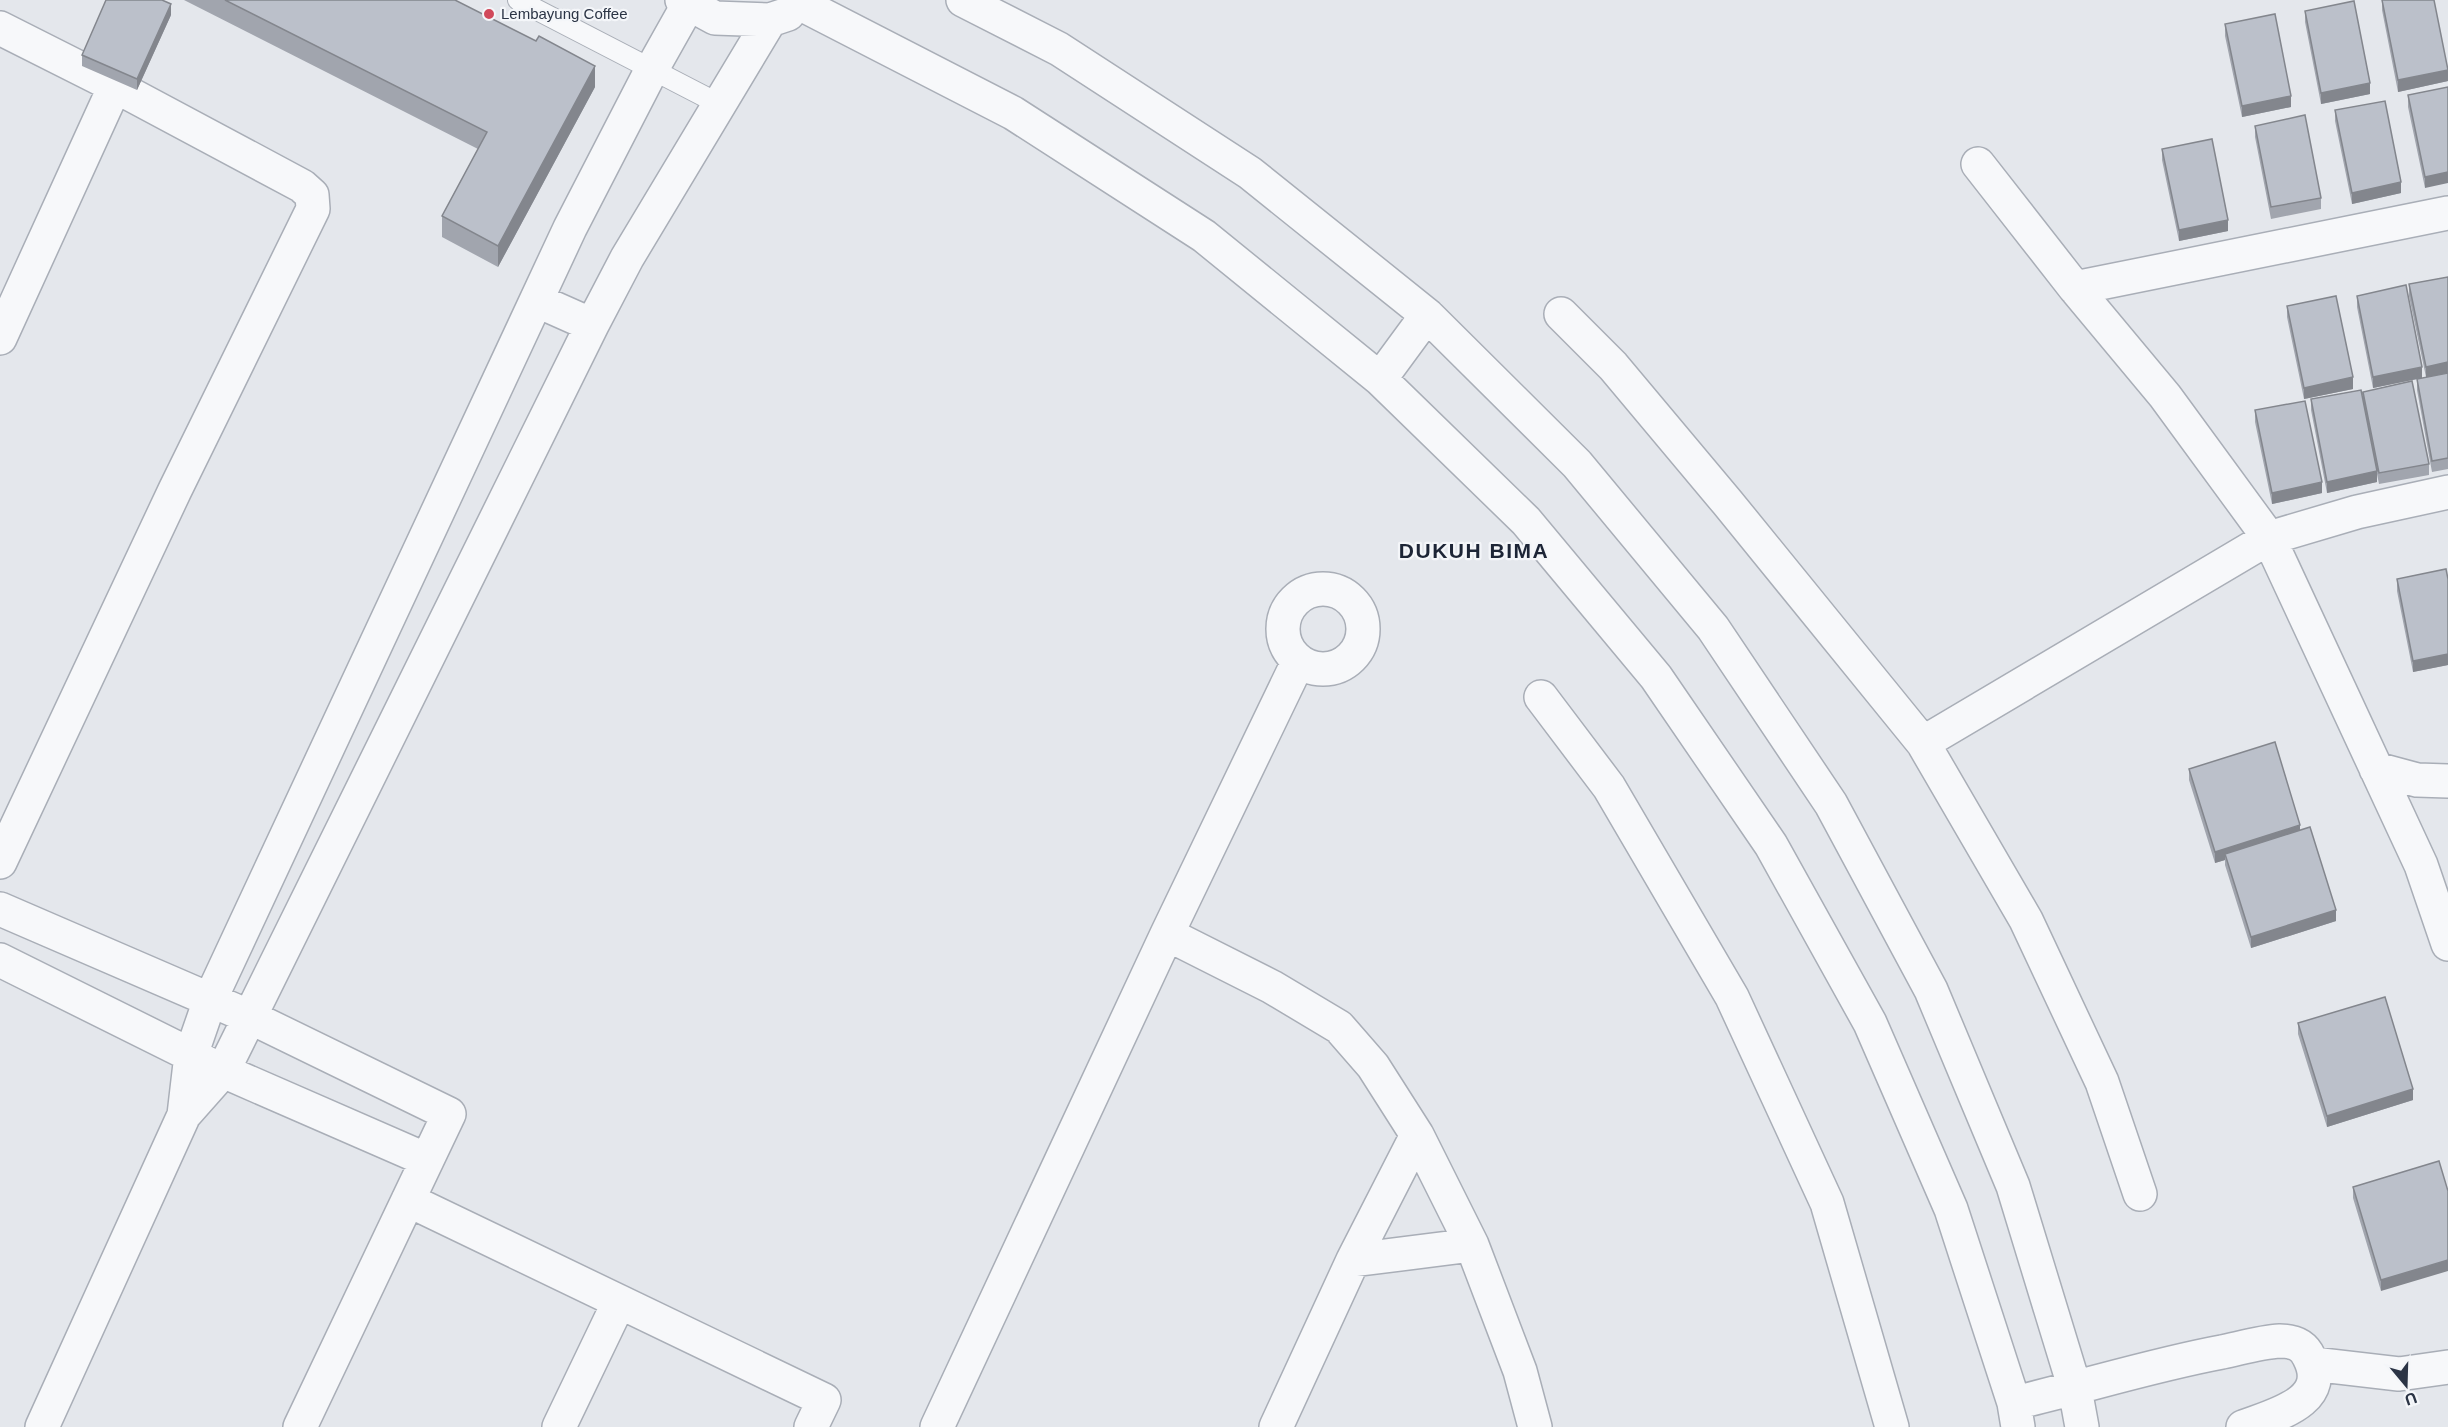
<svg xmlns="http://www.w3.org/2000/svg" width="2448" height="1427" font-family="Arial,sans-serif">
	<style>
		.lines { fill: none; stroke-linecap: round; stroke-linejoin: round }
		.lane-casing { stroke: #a9aeb7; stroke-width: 22 }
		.street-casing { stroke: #a9aeb7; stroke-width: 36 }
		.lane { stroke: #f7f8fa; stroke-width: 20 }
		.street { stroke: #f7f8fa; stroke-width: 33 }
		.wall { fill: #a1a5ae }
		.shaded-wall { fill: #83868d }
		.building { fill: #bbc0ca; stroke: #83868d; stroke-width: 1.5 }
		.poi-dot { fill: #d1495b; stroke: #f4f6f9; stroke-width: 2 }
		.labels { text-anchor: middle; stroke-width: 4.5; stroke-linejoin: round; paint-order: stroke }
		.poi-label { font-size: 15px; fill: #2b3445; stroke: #f4f6f9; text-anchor: start }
		.district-label { font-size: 21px; font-weight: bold; letter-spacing: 1.5px; fill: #1d2536; stroke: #f4f6f9 }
	</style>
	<rect width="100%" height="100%" fill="#e4e7ec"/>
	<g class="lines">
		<defs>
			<path id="lane" d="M518 0 719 104"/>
			<path id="street" d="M682 0 715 18 770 20 788 14
				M963 0 1059 49 1250 173 1427 315 1577 464 1713 628 1831 804 1931 990 2013 1186 2075 1389 2082 1427
				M807 7 1013 113 1204 236 1380 379 1526 521 1656 677 1771 845 1870 1023 1951 1209 2014 1403 2018 1427
				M0 28 115 86 302 186 312 195 313 209 175 490 0 862
				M1978 164 2075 288 2165 396 2269 538 2421 865 2448 944
				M2075 288 2448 213
				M538 301 592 325
				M1561 314 1613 366 1727 502 1923 743 2026 920 2102 1082 2140 1194
				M0 338 115 86
				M1380 379 1427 315
				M1283 629a40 40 0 1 1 80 0a40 40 0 1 1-80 0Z
				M1541 697 1609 787 1732 997 1827 1203 1892 1427
				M1923 743 2269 538 2357 512 2448 492
				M2376 769 2417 780 2448 781
				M0 909 250 1017 449 1114 300 1427
				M1167 934 1272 987 1339 1027 1373 1066 1417 1135
				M0 960 223 1071 427 1160
				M184 1115 191 1055 210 1000 570 228 652 69 688 5
				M408 1200 824 1400 811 1427
				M1353 1260 1472 1245
				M2313 1364 2399 1374 2448 1367
				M2014 1403C2083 1387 2152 1365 2222 1352 2241 1348 2261 1342 2280 1341 2293 1341 2303 1344 2309 1357 2332 1402 2274 1415 2243 1427
				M42 1427 184 1115 223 1071 592 325 627 258 770 20
				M559 1427 619 1302
				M937 1427 1167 934 1298 662
				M1276 1427 1353 1260 1417 1135 1472 1245 1520 1371 1535 1427"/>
		</defs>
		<use href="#lane" class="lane-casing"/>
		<use href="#street" class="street-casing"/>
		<use href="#lane" class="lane"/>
		<use href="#street" class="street"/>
	</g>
	<path class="wall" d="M184 0H455L595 87 498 267 442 237V216L478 149Z
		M2382 0 2448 70V81L2398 92 2382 10Z
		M2305 11 2370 94 2321 104 2305 22Z
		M171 15 137 90 82 66V55Z
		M2225 24 2291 107 2242 117 2225 36Z
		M2448 87 2425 188 2408 107V95Z
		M2335 110 2401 193 2352 204 2335 121Z
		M2255 126 2321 198V209L2271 219 2255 137Z
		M2162 149 2228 231 2179 241 2162 160Z
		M2448 277V469L2432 472 2417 390V379L2373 388 2357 307V296L2422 378 2426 377 2409 296V284Z
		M2287 306 2353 389 2304 399 2287 317Z
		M2363 392 2429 464V475L2379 484 2377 474V482L2327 493 2311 410V399L2363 400Z
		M2255 410 2322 493 2272 504 2255 422Z
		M2397 579H2448V665L2413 672 2397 591Z
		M2189 769 2300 830 2336 921 2251 948 2225 865V860L2215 863 2189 780Z
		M2298 1023 2413 1100 2327 1127 2298 1034Z
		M2439 1161 2381 1291 2353 1198V1187Z"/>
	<path class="shaded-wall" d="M171 4V15L137 90V79Z
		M595 66V87L498 267V246Z
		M2448 70V81L2398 92V80Z
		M2370 83V94L2321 104V93Z
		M2291 96V107L2242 117V106Z
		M2448 172V183L2425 188V177Z
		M2401 182V193L2352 204V193Z
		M2228 220V231L2179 241V230Z
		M2448 362V373L2426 378V367Z
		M2422 367V378L2373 388V377Z
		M2353 377V389L2304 399V388Z
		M2377 471V482L2327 493V482Z
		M2322 482V493L2272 504V493Z
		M2448 654V665L2413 672V661Z
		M2300 825V836L2225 854V860L2215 863V852Z
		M2336 910V921L2251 948V937Z
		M2413 1089V1100L2327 1127V1116Z
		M2448 1260V1271L2381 1291V1280Z"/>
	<path class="building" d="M106 0H162L171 4 137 79 82 55Z
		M225 0H455L536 41 539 36 595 66 498 246 442 216 487 132Z
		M2382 0H2434L2448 70 2398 80Z
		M2354 1 2370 83 2321 93 2305 11Z
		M2275 14 2291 96 2242 106 2225 24Z
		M2448 87V172L2425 177 2408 95Z
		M2385 101 2401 182 2352 193 2335 110Z
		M2305 115 2321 198 2271 207 2255 126Z
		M2212 139 2228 220 2179 230 2162 149Z
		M2448 277V362L2426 367 2409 284Z
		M2406 285 2422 367 2373 377 2357 296Z
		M2336 296 2353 377 2304 388 2287 306Z
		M2448 373V458L2432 461 2417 379Z
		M2412 381 2429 464 2379 473 2363 392Z
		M2361 390 2377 471 2327 482 2311 399Z
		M2305 401 2322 482 2272 493 2255 410Z
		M2446 569 2448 579V654L2413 661 2397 579Z
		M2275 742 2300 825 2215 852 2189 769Z
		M2310 827 2336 910 2251 937 2225 854Z
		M2385 997 2413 1089 2327 1116 2298 1023Z
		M2439 1161 2448 1191V1260L2381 1280 2353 1187Z"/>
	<circle class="poi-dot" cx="489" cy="14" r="6"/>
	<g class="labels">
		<g class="poi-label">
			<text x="501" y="19">Lembayung Coffee</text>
		</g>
		<g class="district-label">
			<text x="1474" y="558">DUKUH BIMA</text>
		</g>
	</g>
	<g transform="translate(2406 1385) rotate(161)" stroke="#f4f6f9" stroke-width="4.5" paint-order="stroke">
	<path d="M0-4.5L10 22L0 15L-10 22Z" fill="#2b3445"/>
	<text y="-9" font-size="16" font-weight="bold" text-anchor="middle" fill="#2b3445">U</text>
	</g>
</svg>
